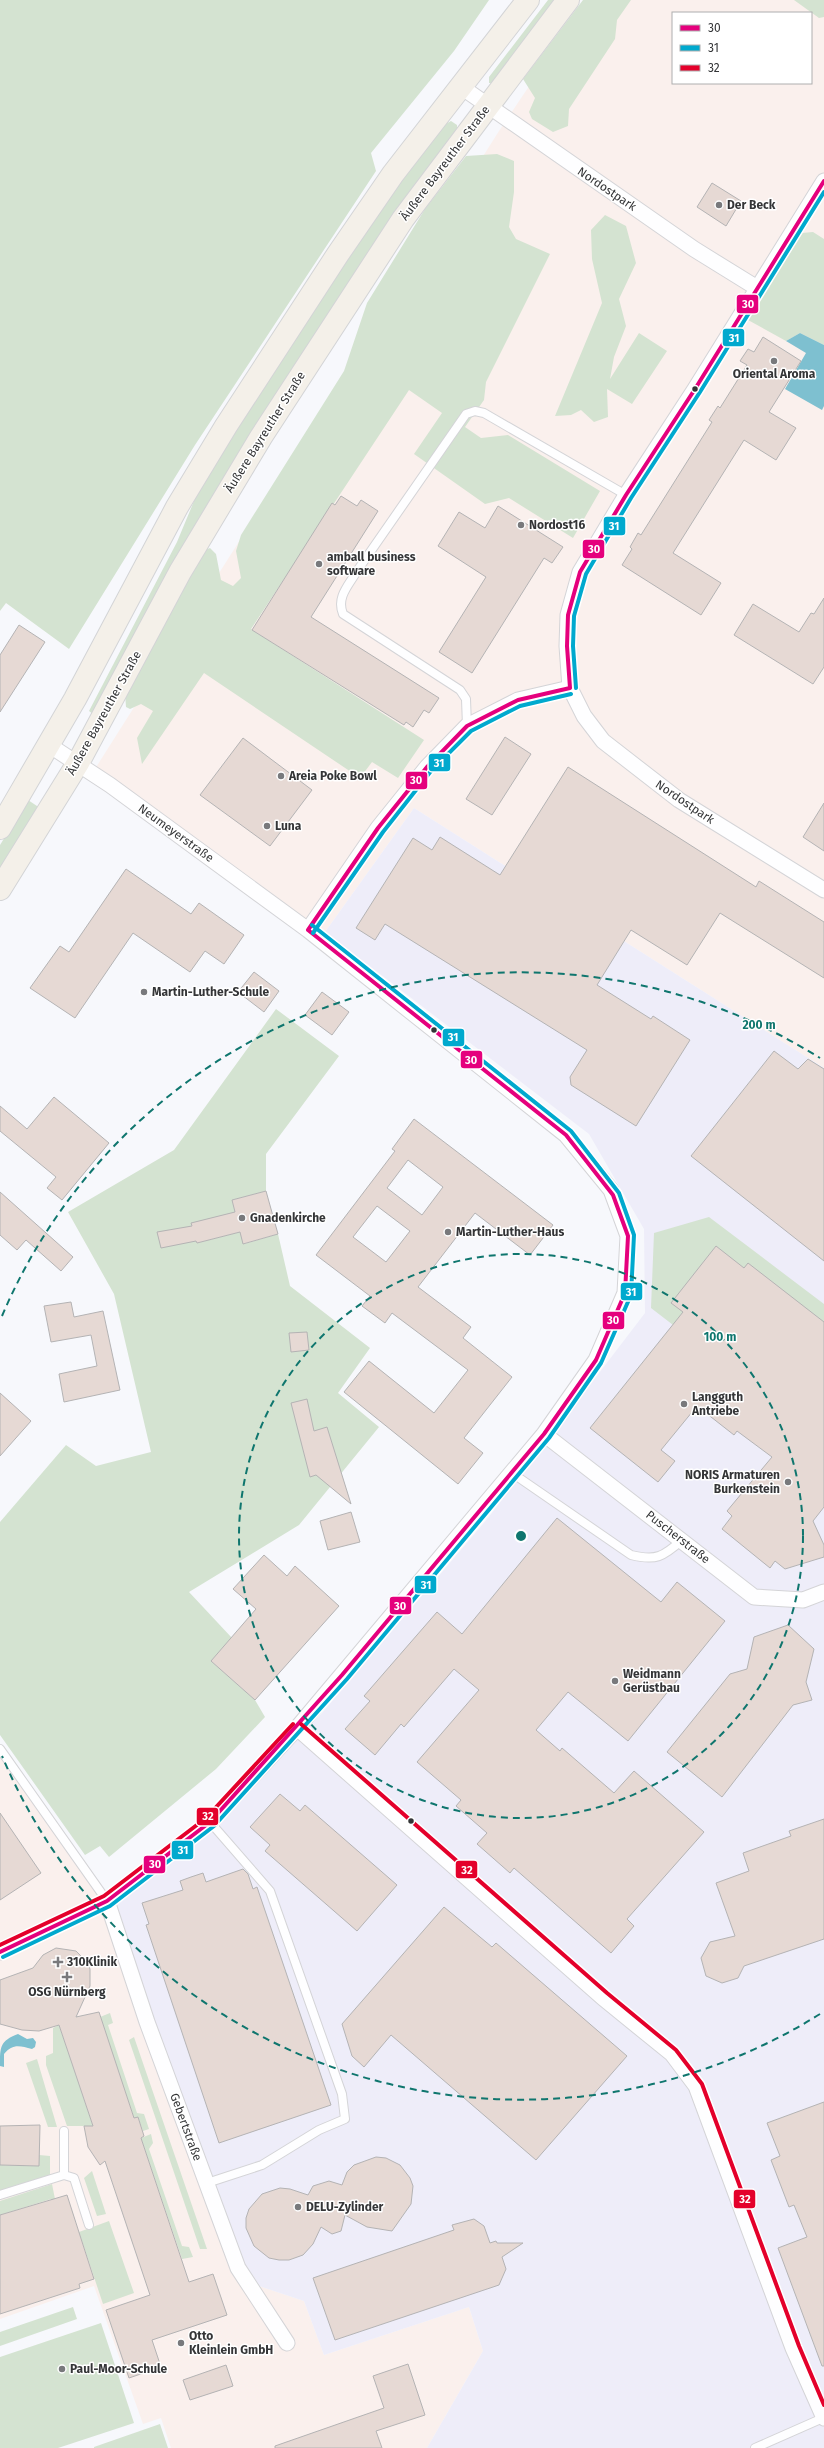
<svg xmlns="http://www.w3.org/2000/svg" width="824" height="2448" font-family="'Fira Sans',sans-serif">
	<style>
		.commercial { fill: #faf0ed; fill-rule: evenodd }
		.industrial { fill: #eeedf9 }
		.green { fill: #d4e3d1 }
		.water { fill: #7ec0d0 }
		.building { fill: #e6d9d4; stroke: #b4b3b4; fill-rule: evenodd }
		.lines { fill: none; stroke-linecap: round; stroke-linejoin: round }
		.service-casing { stroke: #d4d4d7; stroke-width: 10 }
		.minor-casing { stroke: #d4d4d7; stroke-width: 17 }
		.primary-casing { stroke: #d3d4d6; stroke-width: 24 }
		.service { stroke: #fefeff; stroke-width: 8 }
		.minor { stroke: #fefeff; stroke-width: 15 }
		.primary { stroke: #f4f0e9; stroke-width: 22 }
		.bus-1-casing { stroke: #fff; stroke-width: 7 }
		.bus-2-casing { stroke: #fff; stroke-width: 7 }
		.bus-3-casing { stroke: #fff; stroke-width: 7 }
		.bus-1 { stroke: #e5007d; stroke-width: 4 }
		.bus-2 { stroke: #00a9ce; stroke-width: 4 }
		.bus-3 { stroke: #e4002b; stroke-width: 4 }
		.ring { fill: none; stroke: #0f766e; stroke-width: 2; stroke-dasharray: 7 5 }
		.poi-dot { fill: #78797c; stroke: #fff; stroke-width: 1.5 }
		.bus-dot { fill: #343537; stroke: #fff; stroke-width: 1.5 }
		.labels { text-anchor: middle; stroke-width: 3; stroke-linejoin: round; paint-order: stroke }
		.street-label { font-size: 12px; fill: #343537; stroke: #fff }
		.poi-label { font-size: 12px; font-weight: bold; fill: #343537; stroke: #fff; text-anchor: start }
		.centre { fill: #0f766e; stroke: #fff; stroke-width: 2 }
		.ring-label { font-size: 12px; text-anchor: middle; font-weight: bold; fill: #0f766e; stroke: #fff; stroke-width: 3; stroke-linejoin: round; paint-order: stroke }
		.line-badge { stroke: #fff; stroke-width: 1.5 }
		.badge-label { font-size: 11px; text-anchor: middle; font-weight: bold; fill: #fff }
	</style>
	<rect width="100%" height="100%" fill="#f7f8fc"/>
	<path class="commercial" d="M587 0H824V1068L414 808 325 932 93 772 499 131ZM673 13H811V83H673Z
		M0 1754 107 1901 244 2281 304 2301 324 2355 469 2307 483 2351 427 2448H171L161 2418 143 2424 94 2286 0 2319Z"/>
	<path class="industrial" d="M414 808 824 1068V2448H427L483 2351 469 2307 324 2355 304 2301 244 2281 107 1901 212 1824 322 1713 488 1518 645 1313 644 1229 589 1134 325 932Z"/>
	<path class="green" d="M0 0H489L454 51 371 153 376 171 195 445 69 649 6 603 0 611Z
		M548 0H556L492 83H489V77Z
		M583 0H631L617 20 615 39 569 109 568 126 553 132 532 119 529 112 535 98 523 79Z
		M794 0H824V17L819 18Z
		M451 121 457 125V129L93 714 89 711 177 542 204 477 401 177 442 126Z
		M497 154 514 161V192L509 227 516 239 550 254 486 382 484 400 465 427 481 438 508 435 600 491 573 538 509 498 485 504 414 454 442 413 409 390 251 629 424 740 398 778 372 762 360 778 204 673 142 764 137 738 153 711 141 704 130 709 126 707 125 693 202 551 210 548 216 554 221 580 233 586 241 578 236 551 241 535 344 371 367 303 425 209 466 156Z
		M605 215 626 226 636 263 619 299 626 326 614 357 610 379 639 333 667 351 632 404 607 389 608 417 594 422 581 410 571 415 555 416 602 303 592 259 591 230Z
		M813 232 824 239V345L800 333 786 341 748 320 802 233Z
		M28 800 40 808 0 872V845Z
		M276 1009 339 1056 266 1154V1191L232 1200 235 1212 191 1224 197 1243 240 1232 244 1244 278 1234 290 1286 370 1348 338 1393 379 1427 299 1525 189 1592 232 1638 211 1661 255 1700 265 1717 216 1769 109 1857 100 1846 85 1855 0 1735V1522L66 1445 96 1466 151 1452 114 1294 68 1212 174 1150Z
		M709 1217 824 1304V1337L773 1402 651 1308 654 1233Z
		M110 2013 113 2023 108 2025 137 2113 144 2114 149 2129 143 2131 138 2117 134 2118 100 2017Z
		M59 2025 93 2126H67L46 2065V2056L53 2053V2028Z
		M134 2037 207 2249H200L129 2040Z
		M37 2059 57 2127H48L26 2063Z
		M151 2134 153 2143 149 2149 182 2246 189 2247 193 2257 182 2259 141 2138Z
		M39 2155 50 2156V2176L0 2192V2165L39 2166Z
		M92 2171 106 2214 97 2216 84 2178Z
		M52 2184 61 2229 51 2199 0 2215V2201Z
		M109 2221 134 2293 103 2304 79 2232Z
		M73 2307 77 2319 0 2346V2332Z
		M101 2323 134 2423 58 2448H0V2357Z
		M160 2424 168 2448H94V2447Z"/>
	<path class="water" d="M800 333 824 345V406L822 410 785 389 806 353 786 341Z
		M18 2034 27 2039 33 2038 36 2042 35 2047 32 2049C20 2046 13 2043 4 2054V2067L0 2066C0 2046 0 2041 18 2034Z"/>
	<path class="building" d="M712 183 741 201 726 226 697 207Z
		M763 337 801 361 769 412 796 428 776 460 744 440 673 553 721 583 701 615 622 565 632 549 630 547 638 533 641 535 712 422 709 420 718 406 720 408 747 365 740 361 748 349 754 352Z
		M341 496 357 506 361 500 378 511 311 617 439 698 429 713 424 710 413 727 406 722 404 725 252 630 332 503 335 505Z
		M498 506 563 547 552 563 544 558 472 673 439 652 486 577 438 546 459 512 485 528Z
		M824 598V667L813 684 734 635 753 604 799 632 811 613 814 614Z
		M19 625 45 642 0 712V655Z
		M505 737 531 754 492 815 466 799Z
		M243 738 312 790 270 846 200 795Z
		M568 767 756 887 759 881 824 922V978L720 913 687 965 631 930 597 985 651 1019 653 1016 690 1040 636 1126 571 1085 570 1077 587 1050 385 924 375 940 356 928 413 838 432 850 440 837 500 875Z
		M824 803V851L803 837Z
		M126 869 191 914 199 903 244 935 224 964 205 951 190 972 133 933 75 1018 30 988 60 946 69 952Z
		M254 972 279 991 264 1012 238 992Z
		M322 992 349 1012 332 1035 305 1015Z
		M774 1051 798 1069 808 1059 824 1069V1261L691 1156Z
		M54 1097 109 1143 62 1200 47 1188 56 1177 0 1131V1106L27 1129Z
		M414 1119 553 1225 530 1255 475 1213 418 1287 471 1327 463 1338 512 1377 464 1438 483 1453 458 1484 344 1392 369 1361 434 1413 468 1370 392 1313 385 1323 362 1306 370 1296 316 1255 395 1151 392 1149ZM408 1160 443 1187 422 1215 387 1188ZM377 1206 410 1231 386 1262 353 1237Z
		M266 1191 278 1234 243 1244 240 1232 197 1243 196 1241 161 1248 157 1232 192 1226 191 1223 235 1212 232 1200Z
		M0 1192 73 1257 61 1271 26 1240 17 1250 0 1235Z
		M716 1246 744 1268 748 1263 824 1322V1507L813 1521 824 1545V1557L785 1569 775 1561 770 1568 722 1529 732 1516 727 1511 772 1457 737 1431 734 1435 697 1406 661 1450 675 1461 658 1482 590 1428 683 1312 671 1303Z
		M71 1302 74 1317 103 1311 120 1390 64 1402 59 1374 97 1366 91 1335 51 1342 44 1306Z
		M307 1332 309 1350 291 1352 289 1333Z
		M0 1393 31 1421 0 1456Z
		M307 1399 314 1431 327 1427 351 1504 316 1475 310 1477 291 1403Z
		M351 1512 360 1542 328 1550 320 1521Z
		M557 1518 661 1602 677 1582 725 1621 628 1741 568 1692 536 1730 560 1751 562 1748 614 1793 634 1771 704 1832 627 1919 634 1926 611 1953 514 1868 510 1873 477 1844 487 1833 456 1806 461 1800 417 1762 479 1690 454 1669 404 1727 401 1724 375 1755 345 1729 370 1701 364 1696 437 1612 462 1634Z
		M264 1555 287 1576 295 1566 339 1606 255 1700 211 1661 256 1609 233 1589Z
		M788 1625 814 1649 806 1682 812 1700 793 1705 722 1797 667 1752 730 1674 747 1669 754 1637Z
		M280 1794 300 1811 305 1805 397 1885 357 1931 265 1851 270 1845 250 1827Z
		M0 1813 41 1873 0 1900Z
		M824 1819V1939L744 1966 738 1978 722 1983 706 1976 701 1958 710 1942 735 1936 716 1883 749 1871 743 1853 791 1836 789 1831Z
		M243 1869 248 1874 253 1889 257 1887 331 2105 219 2143 146 1925 149 1924 142 1903 183 1890 180 1881 191 1877 203 1873 206 1882Z
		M444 1907 492 1947 496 1943 627 2056 536 2160 391 2035 364 2067 352 2056 342 2024Z
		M56 1948 76 1951 87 1962 90 1969V1986L76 2017 99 2012 134 2118 138 2117 144 2136 141 2138 189 2282 213 2274 227 2315 152 2340 161 2367 129 2378 106 2310 150 2295 105 2161 100 2165 88 2147 84 2126H93L59 2025 39 2031 22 2030 0 2024V1980L33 1968 43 1955Z
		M824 2102V2366H822L778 2248 807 2237 794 2205 789 2207 771 2160 780 2156 767 2123Z
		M40 2125 39 2166 0 2165V2126Z
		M376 2157 386 2158 400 2165 410 2178 413 2186 411 2204 392 2231 367 2227 345 2215 341 2231 332 2234 321 2227 313 2244 303 2255 289 2260H279L269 2258 254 2246 246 2228V2218L249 2209 262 2194 280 2188 290 2189 308 2195 313 2186 329 2181 342 2185 347 2172 354 2165Z
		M67 2195 94 2279 79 2284 80 2288 0 2314V2215Z
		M474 2219 484 2226 490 2243 496 2241 497 2243H523L502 2257 506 2269 499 2285 335 2340 313 2278 454 2230 452 2225Z
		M408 2364 425 2415 376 2431 382 2448H275V2446L384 2408 373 2376Z
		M226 2365 233 2386 190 2400 183 2380Z"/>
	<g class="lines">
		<defs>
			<path id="service" d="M467 726 466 699 460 690 343 614C336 597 349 585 357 571L466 414 475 411 484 413 626 495
				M512 1473 631 1555C656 1561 663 1557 682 1540
				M0 1749 107 1901
				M64 2131V2175L74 2178 89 2225
				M207 2183 262 2165 319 2130 345 2119 342 2094 270 1891 210 1822
				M0 2195 64 2175
				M755 2448 823 2418"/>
			<path id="minor" d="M460 86 694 249 757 288
				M824 181 695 389 626 495 580 572 568 615 567 646 570 688 584 716 603 741 679 800 824 890
				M308 930 378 828 427 767 467 726 518 700 570 688
				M544 1434 754 1597 803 1600 824 1592
				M297 1728 603 1998 672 2054 696 2086 793 2348 824 2418
				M107 1901 147 2022 238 2268 287 2343
				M0 1952 107 1901 210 1822 297 1728 544 1434 596 1360 625 1293 628 1236 611 1190 566 1135 308 930 110 785 49 745"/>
			<path id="primary" d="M0 828 75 699 177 507 226 426 338 254 393 174 528 0
				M0 889 78 763 180 572 261 437 403 219 568 0"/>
		</defs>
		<use href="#service" class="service-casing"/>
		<use href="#minor" class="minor-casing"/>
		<use href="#primary" class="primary-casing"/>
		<use href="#service" class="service"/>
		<use href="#minor" class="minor"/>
		<use href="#primary" class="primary"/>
		<defs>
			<path id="bus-1" d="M570 688 567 646 568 615 580 572 626 495 695 389 824 181
				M308 930 378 828 427 767 467 726 518 700 570 688
				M0 1952 107 1901 210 1822 342 1675 544 1434 596 1360 625 1293 628 1236 613 1195 566 1135 308 930"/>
			<path id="bus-2" d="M576 688 573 646 574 616 586 574 631 498 700 392 824 192
				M313 933 383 832 431 771 471 731 520 706 571 694
				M3 1957 110 1906 214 1826 347 1679 549 1438 601 1363 631 1295 634 1235 619 1193 571 1131 312 925"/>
			<path id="bus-3" d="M301 1724 607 1993 676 2050 702 2084 799 2346 824 2405
				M0 1945 104 1896 206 1818 293 1724"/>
		</defs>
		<use href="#bus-1" class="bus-1-casing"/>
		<use href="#bus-2" class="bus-2-casing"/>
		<use href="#bus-3" class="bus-3-casing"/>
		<use href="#bus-1" class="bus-1"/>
		<use href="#bus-2" class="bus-2"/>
		<use href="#bus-3" class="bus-3"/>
	</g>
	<g class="ring">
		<circle cx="521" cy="1536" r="282"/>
		<path d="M820 2014A564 564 0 0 1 2 1756M2 1316A564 564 0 0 1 820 1058"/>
	</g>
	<g class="poi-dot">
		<circle cx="719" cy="205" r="4"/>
		<circle cx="774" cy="361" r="4"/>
		<circle cx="521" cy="525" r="4"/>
		<circle cx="319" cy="564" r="4"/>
		<circle cx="281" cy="776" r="4"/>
		<circle cx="267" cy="826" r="4"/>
		<circle cx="144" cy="992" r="4"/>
		<circle cx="242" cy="1218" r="4"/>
		<circle cx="448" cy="1232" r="4"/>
		<circle cx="684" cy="1404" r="4"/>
		<circle cx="788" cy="1482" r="4"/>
		<circle cx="615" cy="1681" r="4"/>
		<path d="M56 1956h4v4h4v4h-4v4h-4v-4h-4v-4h4z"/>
		<path d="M65 1971h4v4h4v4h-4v4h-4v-4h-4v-4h4z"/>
		<circle cx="298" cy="2207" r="4"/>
		<circle cx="181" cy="2343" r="4"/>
		<circle cx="62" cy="2369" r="4"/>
	</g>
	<g class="bus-dot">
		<circle cx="695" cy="389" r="3.5"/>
		<circle cx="434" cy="1030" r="3.5"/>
		<circle cx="411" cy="1821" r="3.5"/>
	</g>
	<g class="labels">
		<g class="street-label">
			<text transform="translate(445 163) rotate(-53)" y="4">Äußere Bayreuther Straße</text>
			<text transform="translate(607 189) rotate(34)" y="4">Nordostpark</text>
			<text transform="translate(265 432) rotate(-58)" y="4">Äußere Bayreuther Straße</text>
			<text transform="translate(104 713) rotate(-61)" y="4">Äußere Bayreuther Straße</text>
			<text transform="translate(685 802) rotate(34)" y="4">Nordostpark</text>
			<text transform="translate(176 833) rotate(36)" y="4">Neumeyerstraße</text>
			<text transform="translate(678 1537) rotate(38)" y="4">Puscherstraße</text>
			<text transform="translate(186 2127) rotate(70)" y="4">Gebertstraße</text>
		</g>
		<g class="poi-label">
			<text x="727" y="209">Der Beck</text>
			<text x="774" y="378" text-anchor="middle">Oriental Aroma</text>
			<text x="529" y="529">Nordost16</text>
			<text x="327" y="561">amball business<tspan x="327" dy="14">software</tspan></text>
			<text x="289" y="780">Areia Poke Bowl</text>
			<text x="275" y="830">Luna</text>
			<text x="152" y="996">Martin-Luther-Schule</text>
			<text x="250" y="1222">Gnadenkirche</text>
			<text x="456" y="1236">Martin-Luther-Haus</text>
			<text x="692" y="1401">Langguth<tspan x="692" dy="14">Antriebe</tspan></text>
			<text x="780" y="1479" text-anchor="end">NORIS Armaturen<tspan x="780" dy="14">Burkenstein</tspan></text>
			<text x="623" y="1678">Weidmann<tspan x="623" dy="14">Gerüstbau</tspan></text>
			<text x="67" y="1966">310Klinik</text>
			<text x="67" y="1996" text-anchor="middle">OSG Nürnberg</text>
			<text x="306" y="2211">DELU-Zylinder</text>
			<text x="189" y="2340">Otto<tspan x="189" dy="14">Kleinlein GmbH</tspan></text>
			<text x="70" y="2373">Paul-Moor-Schule</text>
		</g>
	</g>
	<circle cx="521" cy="1536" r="6" class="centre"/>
	<g class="ring-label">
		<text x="759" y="1029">200 m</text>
		<text x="720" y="1341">100 m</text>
	</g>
	<g class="line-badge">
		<rect x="736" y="294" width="23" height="20" rx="4" fill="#e5007d"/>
		<rect x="722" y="328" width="23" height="19" rx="4" fill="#00a9ce"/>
		<rect x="603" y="516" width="23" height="20" rx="4" fill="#00a9ce"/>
		<rect x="582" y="539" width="23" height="20" rx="4" fill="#e5007d"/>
		<rect x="428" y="753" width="23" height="19" rx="4" fill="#00a9ce"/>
		<rect x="405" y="771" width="23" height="19" rx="4" fill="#e5007d"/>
		<rect x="442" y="1028" width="23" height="19" rx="4" fill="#00a9ce"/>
		<rect x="460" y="1050" width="23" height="19" rx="4" fill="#e5007d"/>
		<rect x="620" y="1282" width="23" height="19" rx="4" fill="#00a9ce"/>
		<rect x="602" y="1311" width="23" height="19" rx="4" fill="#e5007d"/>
		<rect x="414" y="1575" width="23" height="19" rx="4" fill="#00a9ce"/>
		<rect x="389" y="1596" width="23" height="19" rx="4" fill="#e5007d"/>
		<rect x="196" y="1807" width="23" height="19" rx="4" fill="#e4002b"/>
		<rect x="171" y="1840" width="23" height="20" rx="4" fill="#00a9ce"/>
		<rect x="143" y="1855" width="23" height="19" rx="4" fill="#e5007d"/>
		<rect x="455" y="1860" width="23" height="19" rx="4" fill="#e4002b"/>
		<rect x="733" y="2189" width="23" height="20" rx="4" fill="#e4002b"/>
	</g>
	<g class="badge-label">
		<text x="748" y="308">30</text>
		<text x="734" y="342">31</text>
		<text x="614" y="530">31</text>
		<text x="594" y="553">30</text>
		<text x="439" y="767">31</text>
		<text x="416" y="784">30</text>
		<text x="453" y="1041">31</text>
		<text x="471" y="1064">30</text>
		<text x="631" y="1296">31</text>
		<text x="613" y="1324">30</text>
		<text x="426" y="1589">31</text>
		<text x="400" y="1610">30</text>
		<text x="208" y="1820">32</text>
		<text x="183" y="1854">31</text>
		<text x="155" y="1868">30</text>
		<text x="467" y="1874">32</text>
		<text x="745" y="2203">32</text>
	</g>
	<rect x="672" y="12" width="140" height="72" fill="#ffffff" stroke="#aeaeaf"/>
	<rect x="680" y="25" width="20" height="6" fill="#e5007d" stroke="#aeaeaf"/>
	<text x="708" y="32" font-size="12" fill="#343537">30</text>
	<rect x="680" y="45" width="20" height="6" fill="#00a9ce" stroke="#aeaeaf"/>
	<text x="708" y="52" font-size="12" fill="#343537">31</text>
	<rect x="680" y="65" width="20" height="6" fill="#e4002b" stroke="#aeaeaf"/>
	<text x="708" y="72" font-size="12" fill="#343537">32</text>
</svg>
